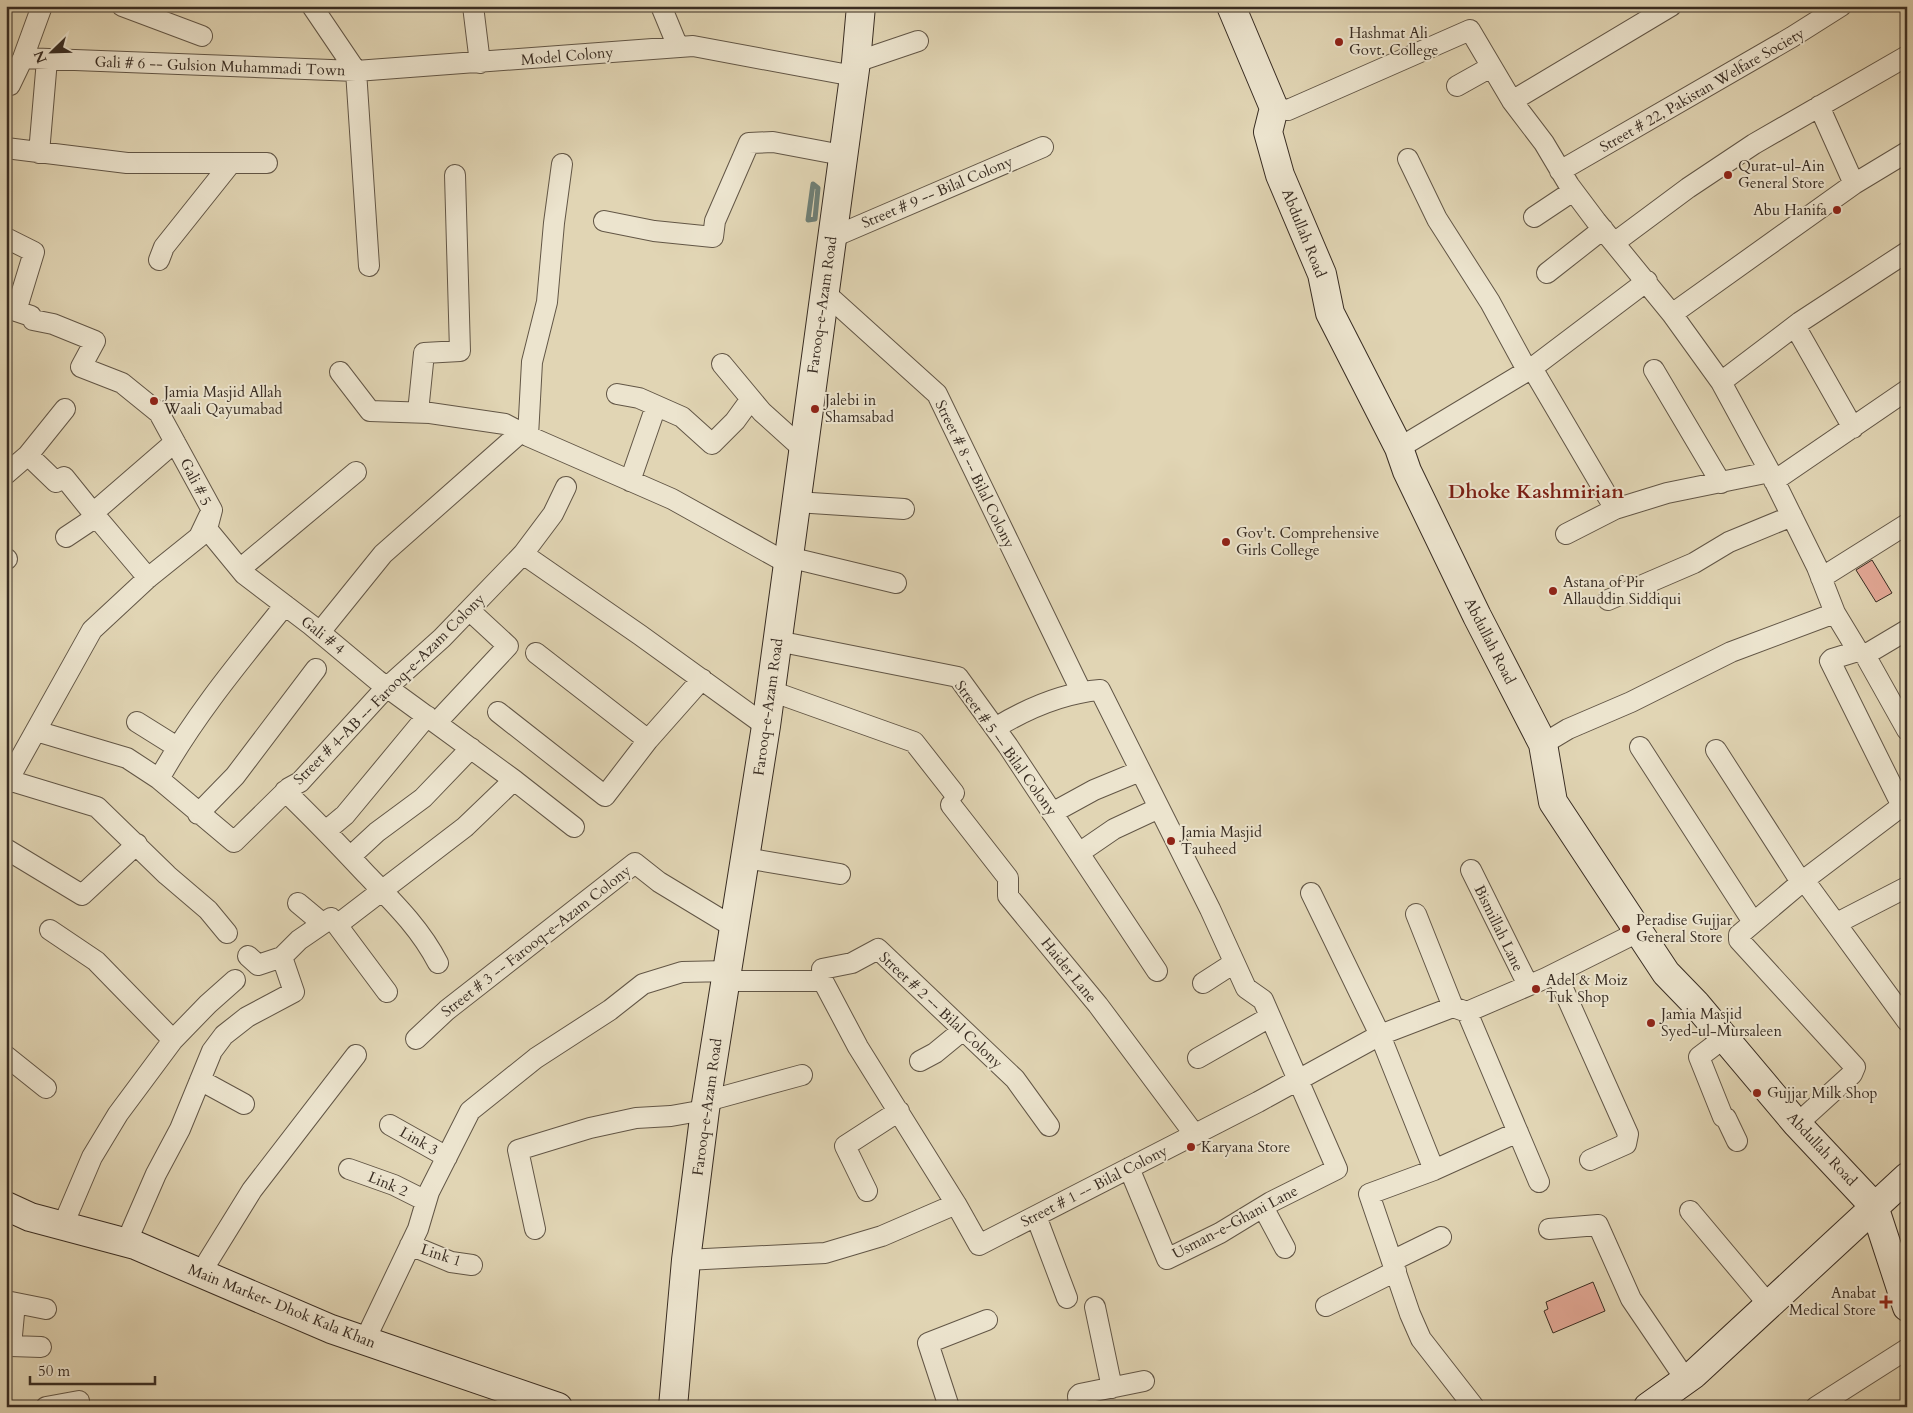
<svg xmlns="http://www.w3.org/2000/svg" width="1913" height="1413" font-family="Cardo,serif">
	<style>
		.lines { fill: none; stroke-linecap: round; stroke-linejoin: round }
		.stream { stroke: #6f8077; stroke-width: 5 }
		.building { fill: #e4a997; stroke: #382c22 }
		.street-casing { stroke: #625646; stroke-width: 22 }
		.secondary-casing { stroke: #382c22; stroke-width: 30 }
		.street { stroke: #ece4ce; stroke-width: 20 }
		.secondary { stroke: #ece4ce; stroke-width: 28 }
		.poi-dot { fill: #8f2418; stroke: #ece4ce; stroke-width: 2 }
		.labels { text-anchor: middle; stroke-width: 4; stroke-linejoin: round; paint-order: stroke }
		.poi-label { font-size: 15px; fill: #382c22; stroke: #ece4ce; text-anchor: start }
		.street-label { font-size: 15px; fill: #382c22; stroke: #ece4ce }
		.district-label { font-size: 20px; font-weight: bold; fill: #7a1f14; stroke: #ece4ce }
	</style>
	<rect width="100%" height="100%" fill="#e1d5b4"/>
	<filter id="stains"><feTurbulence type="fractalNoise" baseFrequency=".004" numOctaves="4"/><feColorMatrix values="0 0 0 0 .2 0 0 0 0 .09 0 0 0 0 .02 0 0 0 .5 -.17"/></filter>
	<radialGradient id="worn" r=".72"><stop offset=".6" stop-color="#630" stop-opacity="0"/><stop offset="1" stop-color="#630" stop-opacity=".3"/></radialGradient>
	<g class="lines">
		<path class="stream" d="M813 184 818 188 815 219 808 220Z"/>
	</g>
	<path class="building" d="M1872 560 1892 593 1876 602 1856 570Z
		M1593 1282 1605 1311 1553 1333 1544 1311 1548 1309 1546 1302Z"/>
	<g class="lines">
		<defs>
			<path id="street" d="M122 6 202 36
				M312 6 356 71 693 46 854 76
				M473 6 480 63
				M661 6 678 47
				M23 58 356 71 369 266
				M856 62 918 41
				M6 83 10 85 23 58 42 6
				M1457 86 1491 67
				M1512 101 1671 6
				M1819 106 1854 184
				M1274 108 1288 110 1470 30 1512 101 1544 143 1569 185 1596 221 1672 314 1721 382 1770 472 1817 567 1835 613 1858 651 1865 655 1907 730
				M6 148 127 163H267
				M39 153 47 60
				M1408 159 1437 219 1490 302 1527 370
				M1560 171 1792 37 1841 6
				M1534 217 1573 191
				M604 221 654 231 713 237 715 221 749 143 773 142 842 155
				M6 238 34 252 16 311 31 316 33 320 53 324 95 341 81 367 122 383 159 413 212 510
				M831 238 1043 147
				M1614 243 1688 188 1754 144 1907 56
				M159 260 164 247 231 163
				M1547 273 1603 229
				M824 292 937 394 1081 691
				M1672 314 1854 184 1907 152
				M1795 326 1853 428
				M722 364 762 412 803 449
				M1532 368 1615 509
				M1654 370 1721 483
				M340 372 370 411 430 413 505 424 528 436 672 499 787 563
				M1721 382 1800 322 1907 252
				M617 394 639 398 682 417 712 444 735 421 751 399
				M418 412 424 353 460 351 455 175
				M528 436 532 362 547 302 554 223 562 164
				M1399 448 1532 368 1647 281
				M28 455 65 409
				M6 474 28 455 56 482 64 477 93 513
				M630 481 656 406
				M1774 481 1907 390
				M796 502 904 509
				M1566 534 1615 509 1667 493 1770 472
				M66 537 96 517
				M523 554 553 514 566 487
				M788 557 896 583
				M6 559H7
				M240 569 356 472
				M148 578 93 513 175 442
				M1821 578 1907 524
				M1608 600 1694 563 1729 542 1792 516
				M320 632 383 554 521 432
				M777 641 958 677 1008 746 1157 971
				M1858 651 1832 659 1830 661 1902 806
				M536 653 648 740
				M1865 655 1907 630
				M771 691 914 742 954 793
				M498 712 605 796 648 740 702 679
				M137 722 177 747
				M436 723 508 646 469 610
				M995 728C1028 708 1062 693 1100 690L1210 909 1246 988 1263 1000 1337 1169 1271 1202 1220 1233 1167 1259 1129 1168
				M36 731 127 758 159 779 234 842 289 788 300 782 383 691 442 638 523 554 640 635 766 726
				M1543 744 1568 729 1631 702 1731 652 1835 613
				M1640 747 1753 922
				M1716 750 1801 882
				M159 779C194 716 240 661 285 605
				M8 780 97 807 167 875 208 910 227 933
				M514 780 574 827
				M6 784 92 630 148 578 199 537 209 516
				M285 791C313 818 339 845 366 874 393 902 420 928 438 963
				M951 805 1008 878V896L1098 1005 1195 1135
				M1052 813 1094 790 1140 771
				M198 814 235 776 316 669
				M327 830 345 815 427 716
				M6 849 82 895 137 844
				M1079 853 1114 829 1159 808
				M351 856 377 832 423 798 471 748
				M745 858 840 874
				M1471 870 1528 985
				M1804 880 1907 1021
				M1311 893 1380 1035 1434 1170
				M298 903 322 923
				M1416 914 1453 1007
				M1837 923 1907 887
				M337 925 387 992
				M50 930 96 961 173 1040
				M248 956 258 965 282 957
				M1556 973 1628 1134 1626 1144 1590 1160
				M727 981H823L858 1047 956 1204
				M823 981 822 969 852 963 878 949 1015 1079 1049 1126
				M1203 983 1234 963
				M1467 1012 1539 1182
				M1724 1038 1699 1057 1723 1117 1726 1118 1737 1141
				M416 1039 447 1010 635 863 659 882 735 928
				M6 1056 46 1088
				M1198 1058 1270 1017
				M920 1061 935 1053 963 1030
				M200 1080 244 1104
				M707 1101 802 1075
				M1797 1124 1852 1074 1855 1067 1739 940V935L1804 880 1907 802
				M390 1125 447 1157
				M349 1169 394 1185 426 1201
				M867 1191 845 1146 899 1111
				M1263 1207 1285 1248
				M1690 1211 1769 1305
				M1036 1216 1067 1298
				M63 1225 92 1157 118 1114 173 1040 208 1004 235 980
				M535 1229 518 1150 590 1128 636 1118 671 1116 705 1110
				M1549 1229 1598 1225 1631 1299 1686 1380
				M126 1243 156 1174 180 1129 212 1051 224 1035 247 1017 294 992 282 957 299 940 331 918 337 925 465 827 514 780 377 680 311 625 244 574 207 529 212 510
				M410 1245 451 1262 472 1265
				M686 1260 825 1253 882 1236 956 1204 979 1245 1258 1102 1380 1035 1453 1007 1467 1012 1546 978 1638 932
				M1392 1261 1441 1237
				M200 1274 252 1190 356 1055
				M6 1301 46 1309
				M15 1303 11 1346 41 1347
				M1326 1306 1396 1271
				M1095 1307 1112 1388
				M365 1340 418 1229 429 1192 470 1111 536 1058 610 1010 643 984 682 972 729 971
				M46 1407 79 1401
				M949 1407 928 1343 987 1320
				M1079 1407 1078 1396 1080 1394 1144 1381
				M1474 1407 1421 1339 1410 1314 1369 1194 1434 1170 1518 1132
				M1816 1407 1907 1349"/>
			<path id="secondary" d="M1231 6 1274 108 1268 132 1280 175 1322 274 1330 313 1399 448 1407 471 1477 616 1543 744 1553 802 1666 973 1696 1004 1797 1124 1874 1206 1907 1307
				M6 1206 30 1217 135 1245 331 1329 558 1407
				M673 1407 686 1260 705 1110 766 726 856 62 861 6
				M1648 1407 1694 1374 1907 1177"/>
		</defs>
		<use href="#street" class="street-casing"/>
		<use href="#secondary" class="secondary-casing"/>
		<use href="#street" class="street"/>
		<use href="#secondary" class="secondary"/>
	</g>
	<g class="poi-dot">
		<circle cx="1339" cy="42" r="5"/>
		<circle cx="1728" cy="175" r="5"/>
		<circle cx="1837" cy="210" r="5"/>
		<circle cx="154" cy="401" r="5"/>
		<circle cx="815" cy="409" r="5"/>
		<circle cx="1226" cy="542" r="5"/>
		<circle cx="1553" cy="591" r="5"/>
		<circle cx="1171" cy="841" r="5"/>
		<circle cx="1626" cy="929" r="5"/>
		<circle cx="1536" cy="989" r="5"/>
		<circle cx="1651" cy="1023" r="5"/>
		<circle cx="1757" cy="1093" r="5"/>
		<circle cx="1191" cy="1147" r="5"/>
		<path d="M1883.5 1294.5h5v5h5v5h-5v5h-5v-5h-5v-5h5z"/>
	</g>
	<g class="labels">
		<g class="poi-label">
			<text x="1349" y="38">Hashmat Ali<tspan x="1349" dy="17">Govt. College</tspan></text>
			<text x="1738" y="171">Qurat-ul-Ain<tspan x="1738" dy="17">General Store</tspan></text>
			<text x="1827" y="215" text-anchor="end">Abu Hanifa</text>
			<text x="164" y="397">Jamia Masjid Allah<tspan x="164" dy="17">Waali Qayumabad</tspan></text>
			<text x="825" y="405">Jalebi in<tspan x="825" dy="17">Shamsabad</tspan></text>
			<text x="1236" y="538">Gov't. Comprehensive<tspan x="1236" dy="17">Girls College</tspan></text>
			<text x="1563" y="587">Astana of Pir<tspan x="1563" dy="17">Allauddin Siddiqui</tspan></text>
			<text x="1181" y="837">Jamia Masjid<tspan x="1181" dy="17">Tauheed</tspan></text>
			<text x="1636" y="925">Peradise Gujjar<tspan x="1636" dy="17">General Store</tspan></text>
			<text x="1546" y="985">Adel &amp; Moiz<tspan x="1546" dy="17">Tuk Shop</tspan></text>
			<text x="1661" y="1019">Jamia Masjid<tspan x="1661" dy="17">Syed-ul-Mursaleen</tspan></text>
			<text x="1767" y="1098">Gujjar Milk Shop</text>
			<text x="1201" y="1152">Karyana Store</text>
			<text x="1876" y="1298" text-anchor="end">Anabat<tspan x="1876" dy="17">Medical Store</tspan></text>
		</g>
		<g class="street-label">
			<text transform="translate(567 56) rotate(-5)" y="5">Model Colony</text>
			<text transform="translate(220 66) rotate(2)" y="5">Gali # 6 -- Gulsion Muhammadi Town</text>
			<text transform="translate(1702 90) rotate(-30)" y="5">Street # 22, Pakistan Welfare Society</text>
			<text transform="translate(937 192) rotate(-23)" y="5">Street # 9 -- Bilal Colony</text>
			<text transform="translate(1304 233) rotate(68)" y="5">Abdullah Road</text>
			<text transform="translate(822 305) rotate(-82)" y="5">Farooq-e-Azam Road</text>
			<text transform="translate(975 474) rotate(64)" y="5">Street # 8 -- Bilal Colony</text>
			<text transform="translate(196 482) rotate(63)" y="5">Gali # 5</text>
			<text transform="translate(323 635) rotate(39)" y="5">Gali # 4</text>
			<text transform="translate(1490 641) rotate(63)" y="5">Abdullah Road</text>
			<text transform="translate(389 689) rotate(-45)" y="5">Street # 4-AB -- Farooq-e-Azam Colony</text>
			<text transform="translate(768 707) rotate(-82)" y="5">Farooq-e-Azam Road</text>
			<text transform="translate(1006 748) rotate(54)" y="5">Street # 5 -- Bilal Colony</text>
			<text transform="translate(1499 928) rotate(64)" y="5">Bismillah Lane</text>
			<text transform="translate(536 941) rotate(-38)" y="5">Street # 3 -- Farooq-e-Azam Colony</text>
			<text transform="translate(1069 970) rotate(51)" y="5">Haider Lane</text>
			<text transform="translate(941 1010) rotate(43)" y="5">Street # 2 -- Bilal Colony</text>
			<text transform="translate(707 1107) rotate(-82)" y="5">Farooq-e-Azam Road</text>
			<text transform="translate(419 1141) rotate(30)" y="5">Link 3</text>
			<text transform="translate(1822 1149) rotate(47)" y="5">Abdullah Road</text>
			<text transform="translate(388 1184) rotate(23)" y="5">Link 2</text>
			<text transform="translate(1094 1186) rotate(-27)" y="5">Street # 1 -- Bilal Colony</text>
			<text transform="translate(1235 1222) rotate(-28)" y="5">Usman-e-Ghani Lane</text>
			<text transform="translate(441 1255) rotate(18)" y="5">Link 1</text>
			<text transform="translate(282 1306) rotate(22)" y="5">Main Market- Dhok Kala Khan</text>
		</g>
		<g class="district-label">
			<text x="1536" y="498">Dhoke Kashmirian</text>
		</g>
	</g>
	<rect width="1913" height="1413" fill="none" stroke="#e1d5b4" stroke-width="25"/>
	<rect x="8" y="8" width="1898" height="1398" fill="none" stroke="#382c22" stroke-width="2.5"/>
	<rect x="12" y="12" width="1888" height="1388" fill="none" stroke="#382c22"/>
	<g transform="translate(52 52) rotate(247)" stroke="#ece4ce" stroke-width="4" paint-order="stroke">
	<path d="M0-4L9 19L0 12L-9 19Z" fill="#382c22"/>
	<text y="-8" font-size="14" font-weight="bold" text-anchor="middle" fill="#382c22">N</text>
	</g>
	<path d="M30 1376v8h125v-8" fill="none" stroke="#382c22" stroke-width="2.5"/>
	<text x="38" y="1376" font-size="15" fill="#382c22" stroke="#ece4ce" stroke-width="4" paint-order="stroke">50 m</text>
	<rect width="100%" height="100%" filter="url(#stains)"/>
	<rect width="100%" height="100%" fill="url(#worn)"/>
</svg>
